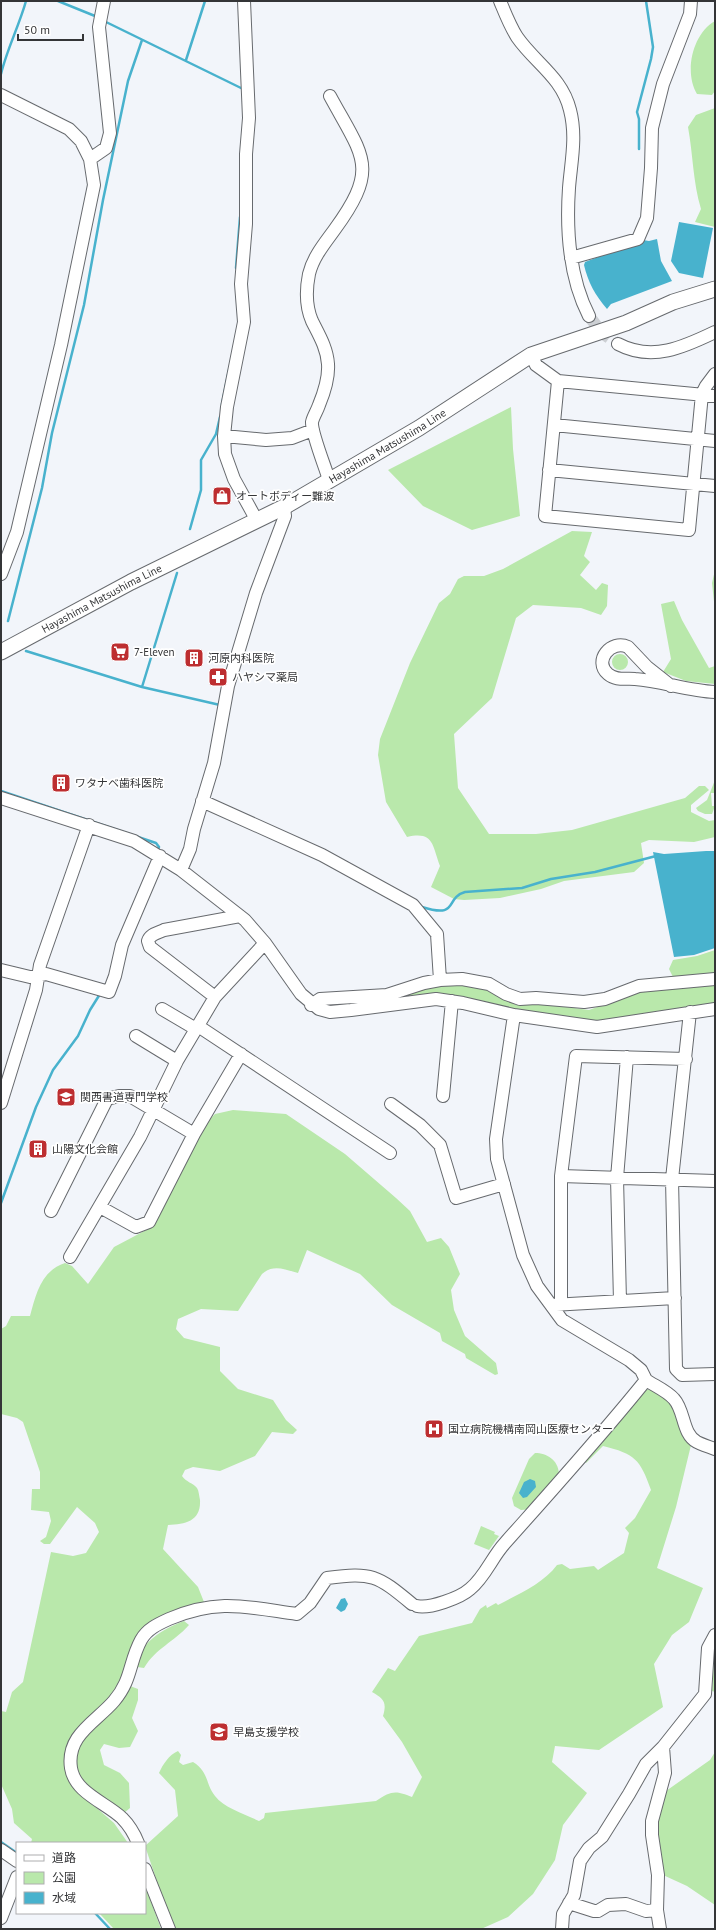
<svg xmlns="http://www.w3.org/2000/svg" width="716" height="1930" font-family="'PT Sans','Noto Sans JP',sans-serif">
	<style>
		.green { fill: #b9e8ab }
		.water { fill: #48b2cd }
		.lines { fill: none; stroke-linecap: round; stroke-linejoin: round }
		.stream { stroke: #48b2cd; stroke-width: 2.5 }
		.minor-tunnel { stroke: #cccfd3; stroke-width: 12; stroke-dasharray: 12 6; stroke-linecap: butt }
		.minor-casing { stroke: #676a6e; stroke-width: 14 }
		.major-casing { stroke: #676a6e; stroke-width: 17 }
		.minor { stroke: #fff; stroke-width: 12 }
		.major { stroke: #fff; stroke-width: 15 }
		.labels { text-anchor: middle; stroke-width: 3.5; stroke-linejoin: round; paint-order: stroke }
		.street-label { font-size: 11px; fill: #343537; stroke: #fff }
		.poi-label { font-size: 11px; fill: #343537; stroke: #fff; text-anchor: start }
	</style>
	<rect width="100%" height="100%" fill="#f2f5fa"/>
	<path class="green" d="M715 21V91L712 95 697 94C684 73 692 34 715 21Z
		M715 108V227L695 222 701 209C693 183 693 154 688 127L696 115Z
		M511 407 513 449 520 516 472 530 423 506 388 470Z
		M572 531 592 532 584 556 590 562 580 575 596 590 602 583 608 585 607 606 601 615 581 608 533 605 516 618 492 698 454 734 458 788 489 834H536L572 830 685 798 699 786H705L709 790 691 805V812L709 821 715 820V837L694 842 649 840 641 843 644 863 634 872 564 881 541 889 500 898 464 900 454 899 431 887 440 866C432 845 434 831 407 837L386 802 378 755 380 739 410 663 439 603 450 594 458 579 464 576H484L503 569Z
		M715 570V611L712 583Z
		M674 601 682 620 709 668 715 666V684L686 681 663 672 671 659 661 604Z
		M612 662a8 8 0 1 1 16 0a8 8 0 1 1-16 0Z
		M715 780V793H711L712 806H715L712 814H705L698 811 696 808 707 800Z
		M715 950V1004L596 1021 400 996 418 989 455 983 488 988 516 1005 537 1003 589 1010 645 990 673 977 669 969 673 960 697 956Z
		M233 1110 286 1114 345 1154 396 1198 410 1211 427 1242 441 1238 449 1247 460 1274 451 1290 454 1310 465 1336 496 1363 498 1374 495 1375 466 1358 465 1354 442 1341 440 1333 392 1305 360 1274 307 1250 298 1273C284 1269 273 1264 262 1274L238 1311 201 1309 178 1319 176 1329 184 1338 220 1347V1371L238 1389 273 1400 286 1420 297 1430 293 1434 272 1432 255 1456 220 1471 193 1467 185 1470 182 1476C186 1482 193 1483 197 1488 199 1491 199 1496 200 1500 201 1521 186 1524 168 1525L163 1549 198 1587 204 1602 176 1610 152 1620 139 1636 125 1673 112 1697 80 1727 70 1780 77 1791 114 1823 128 1843H31L32 1839 14 1823 12 1809 1 1784V1711L6 1712 12 1692 23 1682 51 1552 73 1556 86 1553 99 1532 95 1523 77 1507 50 1544H44L40 1541 46 1537 51 1521 49 1512 31 1510 32 1489H40V1472L23 1422 17 1418 1 1414V1329L6 1326 11 1316H30C36 1294 41 1271 65 1263L72 1266 88 1284 114 1247 150 1228 205 1124 215 1114Z
		M645 1389 656 1391 667 1397 692 1441 676 1507 657 1568 703 1588 689 1622 672 1635 654 1664 663 1707 599 1750 555 1746 552 1762 587 1793 563 1825 555 1860 533 1894 508 1917 481 1929H173L145 1846 178 1816 175 1790 159 1773C163 1764 169 1755 178 1751L181 1755 179 1762 183 1765 193 1762C209 1772 205 1783 215 1796 224 1808 245 1814 259 1821L264 1818 265 1813 376 1801C391 1791 395 1790 412 1797L422 1777 402 1742 383 1716C387 1702 384 1699 372 1692L388 1668 395 1671 419 1636 472 1623 480 1609 486 1605 487 1608 496 1603 498 1605C518 1594 543 1584 557 1565L562 1564 570 1569 594 1566 598 1570 624 1553 629 1533 625 1528 635 1518 651 1490C640 1459 635 1454 603 1446L586 1463 583 1461Z
		M535 1453C547 1453 558 1460 559 1473L532 1509 521 1510 514 1506 512 1498 529 1459Z
		M481 1526 495 1532 494 1534 499 1536 489 1550 474 1544Z
		M184 1621 189 1625C174 1642 156 1648 144 1668L137 1667C139 1642 163 1629 184 1621Z
		M715 1647V1692L712 1691Z
		M130 1686 138 1689V1700L132 1718 138 1731 130 1747 119 1748 104 1744 100 1750 104 1765 120 1773 129 1783 130 1808 124 1813 84 1785 76 1774 77 1744Z
		M715 1752V1905L687 1886 663 1875 657 1826 660 1809 666 1791 710 1760Z
		M145 1885 161 1929H114L99 1913H145Z"/>
	<path class="water" d="M679 222 713 228 703 278 679 273 671 261Z
		M657 239 661 261 672 281 611 304 607 309C595 295 588 282 584 265L585 262 643 240 649 241Z
		M706 851H715V948L694 955 674 957 653 852 664 854Z
		M530 1479 535 1481 536 1487 527 1497 523 1498 519 1493 524 1482Z
		M345 1598 348 1604 345 1610 341 1612 336 1608 341 1599Z"/>
	<g class="lines">
		<path class="stream" d="M58 1 95 16
			M104 21 243 89
			M186 60 205 1
			M1 74C7 49 19 26 26 1
			M639 149V119L637 112 651 59 653 47 646 1
			M236 268 240 217
			M222 404 229 370
			M190 529 201 490V460L216 434 220 417
			M8 621 42 488 52 433 84 305 103 200 128 81 142 40
			M26 651 142 687 220 705
			M142 687 177 573
			M1 791 156 843 159 847 157 852
			M422 907C460 919 444 898 465 892L522 888 551 879 595 872 656 856
			M1 1203 36 1107 53 1070 78 1036 90 1010 100 994
			M1 1842 17 1853
			M95 1913 110 1929"/>
		<path class="minor-tunnel" d="M589 316 602 333 618 344"/>
		<defs>
			<path id="minor" d="M244 1 249 118 246 154V224L241 284 244 322 227 407 224 436 225 454 234 479 256 519
				M500 1C505 13 510 26 517 37 535 63 562 77 570 110 577 137 571 162 569 188 566 232 569 277 589 316
				M1 95 69 129 81 141 90 159
				M571 258 638 239 647 218 651 168 652 128 663 84 690 14 691 1
				M618 344C652 362 684 347 715 332
				M531 355 536 365 558 381 715 396
				M558 381 545 516 689 530 702 394 706 386 715 374
				M554 425 715 441
				M224 436 266 440 292 438 313 430
				M549 470 715 486
				M329 480C326 469 311 432 312 422 313 417 317 411 319 405 324 393 329 378 328 364 327 348 319 335 312 321 306 307 306 289 309 274 313 257 325 243 335 229 380 167 363 157 330 96
				M1 574 17 532 61 345 94 185 90 159 106 148 110 133 99 27 104 1
				M671 686 647 667 628 647C611 639 593 661 608 674 616 681 626 678 635 679 662 681 688 691 715 692
				M1 798 134 841 181 870 245 920 265 943 301 994 319 1009 330 1012 351 1010 436 999 463 1003 514 1015 597 1027 715 1009
				M202 801 322 855 413 905 437 934 440 980
				M181 870 190 849 194 829 214 763 228 686 256 593 285 516 284 507
				M1 970 30 977 46 974 109 992 115 976 122 945 160 856
				M215 997 150 947 148 941C150 934 158 933 164 930L240 916
				M311 1005 320 999 387 995 424 983 440 980 462 979 489 984 506 994 520 999 536 998 584 1002 605 999 639 986 715 979
				M162 1009 196 1029
				M690 1012 672 1179 676 1369 682 1375 715 1374
				M198 1026 390 1153
				M136 1036 177 1061
				M443 1096 452 1001
				M1 1103 36 990 40 965 89 825
				M391 1104 420 1125 440 1145 456 1198 504 1184
				M561 1176 715 1181
				M100 1207 136 1227 149 1222 194 1134 241 1054
				M51 1211 107 1099 119 1096H130L194 1134
				M70 1257 140 1137 177 1061 215 997 265 943
				M620 1301 617 1178 627 1057
				M561 1304V1176L576 1056 686 1059
				M552 1305 675 1298
				M646 1380C655 1386 667 1391 674 1399 685 1411 682 1434 697 1442 703 1445 709 1447 715 1449
				M417 1606C429 1609 460 1598 470 1589 485 1577 492 1557 505 1543 553 1489 601 1436 646 1380L641 1370 629 1360 562 1320 537 1286 523 1255 497 1159 496 1139 514 1015
				M138 1843C134 1833 129 1825 122 1818 105 1802 75 1793 71 1768 66 1735 96 1722 114 1701 132 1680 129 1662 141 1640 147 1629 158 1624 169 1619 218 1598 247 1607 297 1614L310 1603 327 1578C372 1572 377 1575 412 1604
				M1 1850 17 1861
				M145 1869 169 1929
				M569 1903 594 1911H598L608 1905 626 1904 646 1911 657 1910
				M1 1918 17 1877
				M562 1929 563 1914 574 1895 580 1861 589 1848 602 1837 629 1794 646 1764 663 1747 705 1694 708 1648 715 1635
				M660 1929 657 1910 658 1875 652 1835V1821L665 1773 663 1747"/>
			<g id="major">
				<path id="s1" d="M1 652 131 582 284 507 419 428 531 355 626 323 673 302 715 289"/>
			</g>
		</defs>
		<use href="#minor" class="minor-casing"/>
		<use href="#major" class="major-casing"/>
		<use href="#minor" class="minor"/>
		<use href="#major" class="major"/>
	</g>
	<defs>
		<symbol id="shop-square" viewBox="-11 -11 22 22"><rect x="-9" y="-9" width="18" height="18" rx="4" fill="#bd2e30" stroke="#fff"/><path d="M-5-2.5h2.3a2.7 3.5 0 0 1 5.4 0H5L5.5 6h-11ZM-1.5-2.5h3a1.5 2.3 0 0 0-3 0Z" fill="#fff"/></symbol>
		<symbol id="supermarket-square" viewBox="-11 -11 22 22"><rect x="-9" y="-9" width="18" height="18" rx="4" fill="#bd2e30" stroke="#fff"/><path d="M-6-5.5h2.5l.6 2H6L4.5 2H-2.5L-4.4-4H-6ZM-1.5 3.2a1.3 1.3 0 1 0 .1 0ZM3 3.2a1.3 1.3 0 1 0 .1 0Z" fill="#fff"/></symbol>
		<symbol id="building-square" viewBox="-11 -11 22 22"><rect x="-9" y="-9" width="18" height="18" rx="4" fill="#bd2e30" stroke="#fff"/><path d="M-4-6H4V6H1V3H-1V6H-4ZM-2.5-4.3h1.7v1.8h-1.7ZM.8-4.3h1.7v1.8H.8ZM-2.5-1h1.7V.8h-1.7ZM.8-1h1.7V.8H.8Z" fill="#fff"/></symbol>
		<symbol id="pharmacy-square" viewBox="-11 -11 22 22"><rect x="-9" y="-9" width="18" height="18" rx="4" fill="#bd2e30" stroke="#fff"/><path d="M-2-6h4v4h4v4h-4v4h-4v-4h-4v-4h4Z" fill="#fff"/></symbol>
		<symbol id="university-square" viewBox="-11 -11 22 22"><rect x="-9" y="-9" width="18" height="18" rx="4" fill="#bd2e30" stroke="#fff"/><path d="M0-5L7-2L0 1L-7-2ZM-4 1L0 2.5L4 1V4Q0 6-4 4Z" fill="#fff"/></symbol>
		<symbol id="hospital-square" viewBox="-11 -11 22 22"><rect x="-9" y="-9" width="18" height="18" rx="4" fill="#bd2e30" stroke="#fff"/><path d="M-5-5h3v3.5h4V-5h3V5h-3V1.5h-4V5h-3Z" fill="#fff"/></symbol>
		<symbol id="school-square" viewBox="-11 -11 22 22"><rect x="-9" y="-9" width="18" height="18" rx="4" fill="#bd2e30" stroke="#fff"/><path d="M0-5L7-2L0 1L-7-2ZM-4 1L0 2.5L4 1V4Q0 6-4 4Z" fill="#fff"/></symbol>
	</defs>
	<g fill-rule="evenodd">
		<use href="#shop-square" x="211" y="485" width="22" height="22"/>
		<use href="#supermarket-square" x="109" y="641" width="22" height="22"/>
		<use href="#building-square" x="183" y="647" width="22" height="22"/>
		<use href="#pharmacy-square" x="207" y="666" width="22" height="22"/>
		<use href="#building-square" x="50" y="772" width="22" height="22"/>
		<use href="#university-square" x="55" y="1086" width="22" height="22"/>
		<use href="#building-square" x="27" y="1138" width="22" height="22"/>
		<use href="#hospital-square" x="423" y="1418" width="22" height="22"/>
		<use href="#school-square" x="208" y="1721" width="22" height="22"/>
	</g>
	<g class="labels">
		<g class="street-label">
			<text dy="4" stroke="none"><textPath href="#s1" startOffset="438">Hayashima Matsushima Line</textPath></text>
			<text dy="4" stroke="none"><textPath href="#s1" startOffset="114">Hayashima Matsushima Line</textPath></text>
		</g>
		<g class="poi-label">
			<text x="236" y="500">オートボディー難波</text>
			<text x="134" y="656">7-Eleven</text>
			<text x="208" y="662">河原内科医院</text>
			<text x="232" y="681">ハヤシマ薬局</text>
			<text x="75" y="787">ワタナベ歯科医院</text>
			<text x="80" y="1101">関西書道専門学校</text>
			<text x="52" y="1153">山陽文化会館</text>
			<text x="448" y="1433">国立病院機構南岡山医療センター</text>
			<text x="233" y="1736">早島支援学校</text>
		</g>
	</g>
	<rect width="716" height="1930" fill="none" stroke="#343537" stroke-width="4"/>
	<rect x="16" y="1842" width="130" height="72" fill="#ffffff" stroke="#aeaeaf"/>
	<rect x="24" y="1855" width="20" height="6" fill="#ffffff" stroke="#aeaeaf"/>
	<text x="52" y="1862" font-size="12" fill="#343537">道路</text>
	<rect x="24" y="1872" width="20" height="12" fill="#b9e8ab" stroke="#aeaeaf"/>
	<text x="52" y="1882" font-size="12" fill="#343537">公園</text>
	<rect x="24" y="1892" width="20" height="12" fill="#48b2cd" stroke="#aeaeaf"/>
	<text x="52" y="1902" font-size="12" fill="#343537">水域</text>
	<path d="M18 34v6h65v-6" fill="none" stroke="#343537" stroke-width="2"/>
	<text x="24" y="34" font-size="12" fill="#343537" stroke="#ffffff" stroke-width="3" paint-order="stroke">50 m</text>
</svg>
